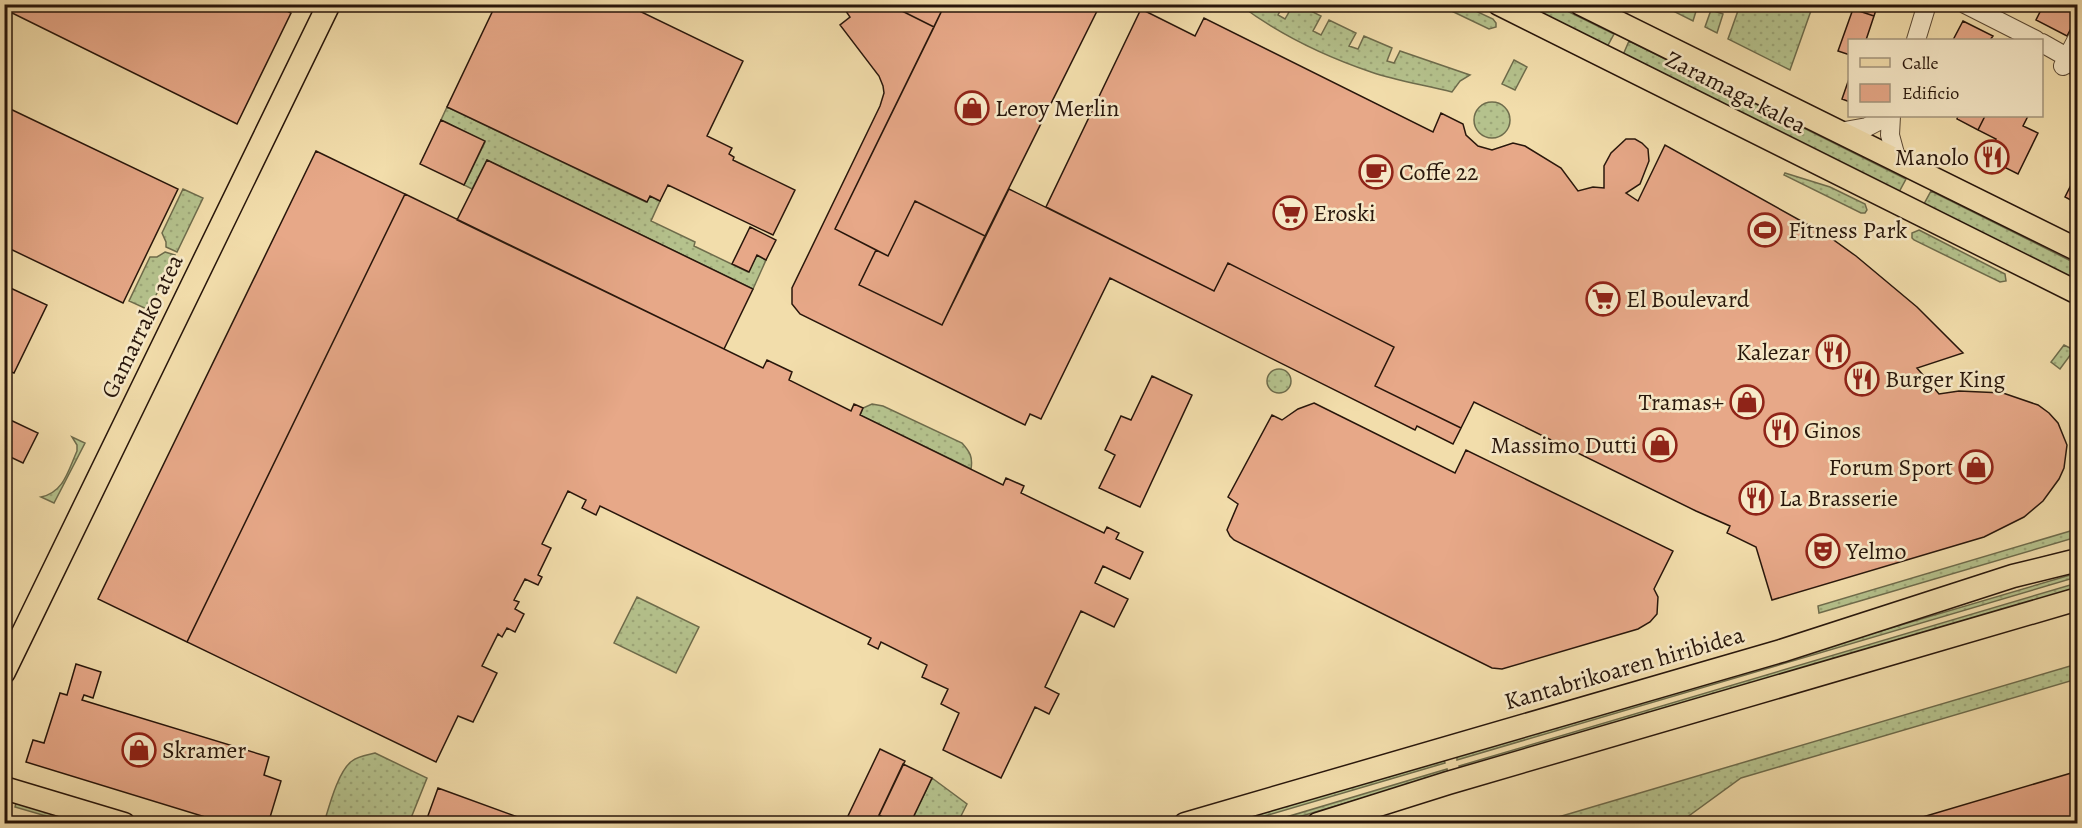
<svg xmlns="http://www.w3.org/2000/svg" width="2082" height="828" font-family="Alegreya,serif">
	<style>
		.grass { fill: url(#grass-dots); stroke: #6e6c4c; stroke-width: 1.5 }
		.building { fill: #e7a888; stroke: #28160b; stroke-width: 1.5 }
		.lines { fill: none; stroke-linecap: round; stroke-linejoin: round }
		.minor-casing { stroke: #5a4833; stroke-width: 20 }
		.major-casing { stroke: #28160b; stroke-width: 25 }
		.minor { stroke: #f7e9c8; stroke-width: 18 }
		.major { stroke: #f2ddab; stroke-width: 22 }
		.labels { text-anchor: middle; stroke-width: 5; stroke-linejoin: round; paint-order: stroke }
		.street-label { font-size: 24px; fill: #28160b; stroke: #f7e9c8 }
		.poi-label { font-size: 24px; fill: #28160b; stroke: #f7e9c8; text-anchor: start }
	</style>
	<defs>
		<pattern id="grass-dots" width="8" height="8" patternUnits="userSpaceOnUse" patternTransform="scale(1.5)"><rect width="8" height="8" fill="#b5c28d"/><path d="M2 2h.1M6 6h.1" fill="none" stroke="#9ca678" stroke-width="1.8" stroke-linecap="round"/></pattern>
	</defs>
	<rect width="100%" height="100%" fill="#f2ddab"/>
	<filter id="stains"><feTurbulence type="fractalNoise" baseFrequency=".00333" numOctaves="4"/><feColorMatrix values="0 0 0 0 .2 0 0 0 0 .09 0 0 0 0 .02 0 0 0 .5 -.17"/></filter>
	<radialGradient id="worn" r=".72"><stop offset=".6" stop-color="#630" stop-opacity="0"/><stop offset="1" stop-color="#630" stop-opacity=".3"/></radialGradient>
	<path class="grass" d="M1695 4 1698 5 1693 21 1671 10 1673 5Z
		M1240 5H1283L1278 15 1285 19 1293 5H1299L1321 16 1313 31 1321 35 1329 20 1356 33 1349 46 1358 49 1364 36 1392 48 1387 61 1394 63 1400 51 1470 75 1460 81 1452 92C1425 85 1397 81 1371 72 1324 56 1280 35 1240 5Z
		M1439 5H1463L1493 19 1496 23V27L1489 29Z
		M1522 5H1555L1614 34 1607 47Z
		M1740 5H1813L1790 70 1728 39Z
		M1711 10 1723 14 1717 33 1705 27Z
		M1629 41 1906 179 1899 192 1623 55Z
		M1514 60 1527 67 1515 90 1502 84Z
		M1474 120a18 18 0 1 1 36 0a18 18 0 1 1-36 0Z
		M447 107 646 202 650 196 660 201 651 221 695 242 694 246 748 272 757 255 766 260 753 289 487 160 472 189 464 185 485 142 441 120Z
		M1785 173 1830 187 1865 204 1867 210 1865 213H1861L1784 175Z
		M183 189 203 198 177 252 166 247V242L162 233Z
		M1931 191 2077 264V280L1924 204Z
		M1919 230 2005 274 2006 281 2000 282 1914 240 1912 238V233Z
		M165 252 175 255 149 310 129 301 150 257H157Z
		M2064 345 2074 350 2060 369 2051 362Z
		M1267 381a12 12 0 1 1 24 0a12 12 0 1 1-24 0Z
		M872 404 883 406 962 443C970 452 973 457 971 469L860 415 863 408Z
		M72 437 85 443 54 503 41 497C64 492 68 471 77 451V445Z
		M2077 529V537L1819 613 1818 606Z
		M2077 573V577L1457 760V756Z
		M2077 583V588L1460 770 1459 766Z
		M637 597 699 627 676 673 614 643Z
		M2077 664V679L1741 778 1679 823 1599 824 1598 822 1538 823Z
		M375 753 427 778 409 823H324C329 807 338 771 352 761 358 756 367 755 375 753Z
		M1444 760 1445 763 1241 823 1227 824Z
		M1447 769 1448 773 1278 823 1263 824Z
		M932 778 967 804 958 822 952 824H910Z
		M16 803 85 823H70L15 807Z"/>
	<path class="building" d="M4 4H273L291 13 237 124 4 9Z
		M496 4H625L743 61 707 136 732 148 729 154 734 157 733 160 795 190 773 235 668 185 660 201 650 196 647 202 447 107Z
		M841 4H857L861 10 863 4H888L934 27 835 229 876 250 859 285 942 325 1009 189 1214 291 1228 263 1394 347 1375 386 1461 428 1453 444 1417 426 1415 430 1110 278 1041 419 1030 414 1025 425 800 314 792 304V288L880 106 884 93 883 86 879 76 840 25 850 17Z
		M888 4H945L934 27Z
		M945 4H1094L1099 7 985 236 915 201 888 256 835 229Z
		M1854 4H1878L1874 16 1853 9Z
		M2044 4H2078V15L2067 36 2036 20Z
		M1141 9 1195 36 1204 18 1433 132 1441 113 1463 124 1466 135 1478 146 1492 150 1513 143 1525 146 1561 168 1578 191 1593 187 1604 188V166L1611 153 1626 139H1635L1642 143 1648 149 1649 161 1640 184 1626 193 1638 201 1665 145 1828 236 1856 256 1917 307 1963 353 1917 368 1939 394 1959 391 2003 393 2038 405 2049 413 2058 423 2067 445 2064 468 2059 479 2043 501 2024 517 1984 537 1772 600 1756 547 1727 533 1730 526 1696 511 1474 402 1461 428 1375 386 1394 347 1228 263 1214 291 1046 207Z
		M1853 9 1874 16 1866 40H1850V55L1838 51Z
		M1963 21 1993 36 1990 40H1953Z
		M1850 76V102L1842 99Z
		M4 106 178 189 123 303 4 246Z
		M1958 116H1985L1978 130 1957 119Z
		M1985 116H2028L2023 126 2038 133 2018 174 1986 158 1996 139 1978 130Z
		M441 120 485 141 464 185 420 164Z
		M316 151 405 194 187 642 98 599Z
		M487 160 753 289 724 349 457 220Z
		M2078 171V204L2065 197Z
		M405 194 763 368 767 360 792 372 789 380 851 411 854 404 863 408 860 415 1003 485 1006 478 1024 486 1021 493 1104 533 1107 527 1119 533 1116 539 1143 552 1130 579 1103 566 1095 583 1128 599 1114 627 1081 611 1045 687 1059 694 1049 714 1035 707 1001 778 943 750 959 713 941 704 948 689 922 677 927 665 881 642 878 649 868 644 871 638 600 506 596 515 582 508 586 500 568 491 542 544 551 548 538 575 542 577 538 585 525 579 514 600 519 602 515 609 524 614 515 632 507 628 502 637 498 634 482 666 497 673 473 722 458 716 436 762 187 642Z
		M915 201 985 236 942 325 859 285 876 250 888 256Z
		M750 227 776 240 766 260 757 255 749 272 732 264Z
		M4 285 47 305 14 373 4 369Z
		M1152 376 1192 395 1140 507 1099 488 1115 455 1105 450 1121 416 1131 420Z
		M1314 403 1455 473 1466 450 1673 551 1654 589 1658 597 1657 614 1650 622 1638 629 1502 669 1492 668 1234 540 1230 536 1227 530 1238 504 1228 497 1272 415 1282 420 1298 409Z
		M4 417 38 433 23 463 4 454Z
		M76 664 101 672 93 698 84 695 82 700 269 757 264 775 281 781 268 824H228L26 762 33 740 44 743 60 693 67 695Z
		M880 749 905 761 875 824H864L848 816Z
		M903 764 932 778 910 824H895L879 815Z
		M2078 771V824H1899Z
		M438 788 537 824H425Z"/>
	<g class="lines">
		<defs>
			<path id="minor" d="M1965 4 2036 40
				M1916 40 1927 4
				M2042 43 2072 60 2078 69
				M2063 66 2078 37
				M1891 116 1890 135 1897 161
				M1839 132 1867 127 1888 116"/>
			<path id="major" d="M1499 4 2078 293
				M1581 4 2078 250
				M4 672 329 4
				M4 788 124 824
				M1185 824 1781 651 2013 576 2078 560
				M1318 824 1448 783 2078 599"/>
		</defs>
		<use href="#minor" class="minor-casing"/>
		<use href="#major" class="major-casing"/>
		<use href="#minor" class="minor"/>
		<use href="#major" class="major"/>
	</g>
	<defs>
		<symbol id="shop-ring" viewBox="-11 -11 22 22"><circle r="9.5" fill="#f7e9c8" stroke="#8f2418" stroke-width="1.5"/><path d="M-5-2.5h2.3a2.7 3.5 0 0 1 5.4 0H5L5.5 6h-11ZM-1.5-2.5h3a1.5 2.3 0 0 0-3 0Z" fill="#8f2418"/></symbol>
		<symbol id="restaurant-ring" viewBox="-11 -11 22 22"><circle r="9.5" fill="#f7e9c8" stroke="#8f2418" stroke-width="1.5"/><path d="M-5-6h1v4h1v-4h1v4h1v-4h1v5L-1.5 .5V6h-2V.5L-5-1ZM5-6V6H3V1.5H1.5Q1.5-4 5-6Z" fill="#8f2418"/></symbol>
		<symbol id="cafe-ring" viewBox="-11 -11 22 22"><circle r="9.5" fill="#f7e9c8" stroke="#8f2418" stroke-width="1.5"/><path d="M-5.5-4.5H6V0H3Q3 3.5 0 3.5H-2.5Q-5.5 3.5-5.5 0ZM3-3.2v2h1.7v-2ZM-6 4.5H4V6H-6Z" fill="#8f2418"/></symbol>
		<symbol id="supermarket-ring" viewBox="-11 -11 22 22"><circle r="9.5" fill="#f7e9c8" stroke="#8f2418" stroke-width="1.5"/><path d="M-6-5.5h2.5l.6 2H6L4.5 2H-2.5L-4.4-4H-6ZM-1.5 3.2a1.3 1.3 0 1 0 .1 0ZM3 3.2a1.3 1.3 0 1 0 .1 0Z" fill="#8f2418"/></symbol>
		<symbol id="stadium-ring" viewBox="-11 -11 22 22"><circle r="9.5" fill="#f7e9c8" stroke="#8f2418" stroke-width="1.5"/><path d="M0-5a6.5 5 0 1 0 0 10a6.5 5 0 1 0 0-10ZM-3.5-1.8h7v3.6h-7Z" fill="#8f2418"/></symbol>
		<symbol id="theatre-ring" viewBox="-11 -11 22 22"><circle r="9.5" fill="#f7e9c8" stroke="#8f2418" stroke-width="1.5"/><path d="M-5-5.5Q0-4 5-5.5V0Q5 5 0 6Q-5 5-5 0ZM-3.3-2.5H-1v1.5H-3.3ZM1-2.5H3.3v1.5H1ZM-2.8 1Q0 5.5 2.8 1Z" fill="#8f2418"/></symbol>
	</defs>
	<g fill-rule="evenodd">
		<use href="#shop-ring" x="953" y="89" width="38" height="38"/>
		<use href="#restaurant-ring" x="1973" y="138" width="38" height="38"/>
		<use href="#cafe-ring" x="1357" y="153" width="38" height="38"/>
		<use href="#supermarket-ring" x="1271" y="194" width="38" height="38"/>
		<use href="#stadium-ring" x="1746" y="211" width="38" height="38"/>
		<use href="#supermarket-ring" x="1584" y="280" width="38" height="38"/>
		<use href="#restaurant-ring" x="1814" y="333" width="38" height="38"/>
		<use href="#restaurant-ring" x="1843" y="360" width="38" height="38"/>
		<use href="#shop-ring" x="1728" y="383" width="38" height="38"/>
		<use href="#restaurant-ring" x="1762" y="411" width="38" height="38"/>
		<use href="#shop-ring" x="1641" y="426" width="38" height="38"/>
		<use href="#shop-ring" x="1957" y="448" width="38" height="38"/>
		<use href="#restaurant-ring" x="1737" y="479" width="38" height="38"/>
		<use href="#theatre-ring" x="1804" y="532" width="38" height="38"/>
		<use href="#shop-ring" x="120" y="731" width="38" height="38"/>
	</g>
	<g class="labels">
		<g class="street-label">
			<text transform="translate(1736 92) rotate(27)" y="8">Zaramaga kalea</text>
			<text transform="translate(142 326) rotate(-64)" y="8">Gamarrako atea</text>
			<text transform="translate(1624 668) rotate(-16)" y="8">Kantabrikoaren hiribidea</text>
		</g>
		<g class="poi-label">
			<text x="995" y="116">Leroy Merlin</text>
			<text x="1969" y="165" text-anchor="end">Manolo</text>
			<text x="1399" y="180">Coffe 22</text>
			<text x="1313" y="221">Eroski</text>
			<text x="1788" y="238">Fitness Park</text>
			<text x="1626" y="307">El Boulevard</text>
			<text x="1810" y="360" text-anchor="end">Kalezar</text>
			<text x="1885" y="387">Burger King</text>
			<text x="1724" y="410" text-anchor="end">Tramas+</text>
			<text x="1804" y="438">Ginos</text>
			<text x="1637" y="453" text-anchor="end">Massimo Dutti</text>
			<text x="1953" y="475" text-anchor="end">Forum Sport</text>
			<text x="1779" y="506">La Brasserie</text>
			<text x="1846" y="559">Yelmo</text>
			<text x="162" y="758">Skramer</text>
		</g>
	</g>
	<rect width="2082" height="828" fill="none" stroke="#f2ddab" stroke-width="24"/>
	<rect x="6" y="6" width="2070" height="816" fill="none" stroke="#28160b" stroke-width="3"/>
	<rect x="12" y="12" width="2058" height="804" fill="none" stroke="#28160b" stroke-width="1.5"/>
	<rect x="1848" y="39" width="195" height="78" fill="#f7e9c8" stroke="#a4957c" stroke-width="1.5"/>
	<rect x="1860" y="58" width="30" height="9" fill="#f2ddab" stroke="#a4957c" stroke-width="1.5"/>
	<text x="1902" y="69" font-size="18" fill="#28160b">Calle</text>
	<rect x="1860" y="84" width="30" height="18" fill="#e7a888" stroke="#a4957c" stroke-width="1.5"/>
	<text x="1902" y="99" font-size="18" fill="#28160b">Edificio</text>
	<rect width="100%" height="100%" filter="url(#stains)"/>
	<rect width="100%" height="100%" fill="url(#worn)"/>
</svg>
